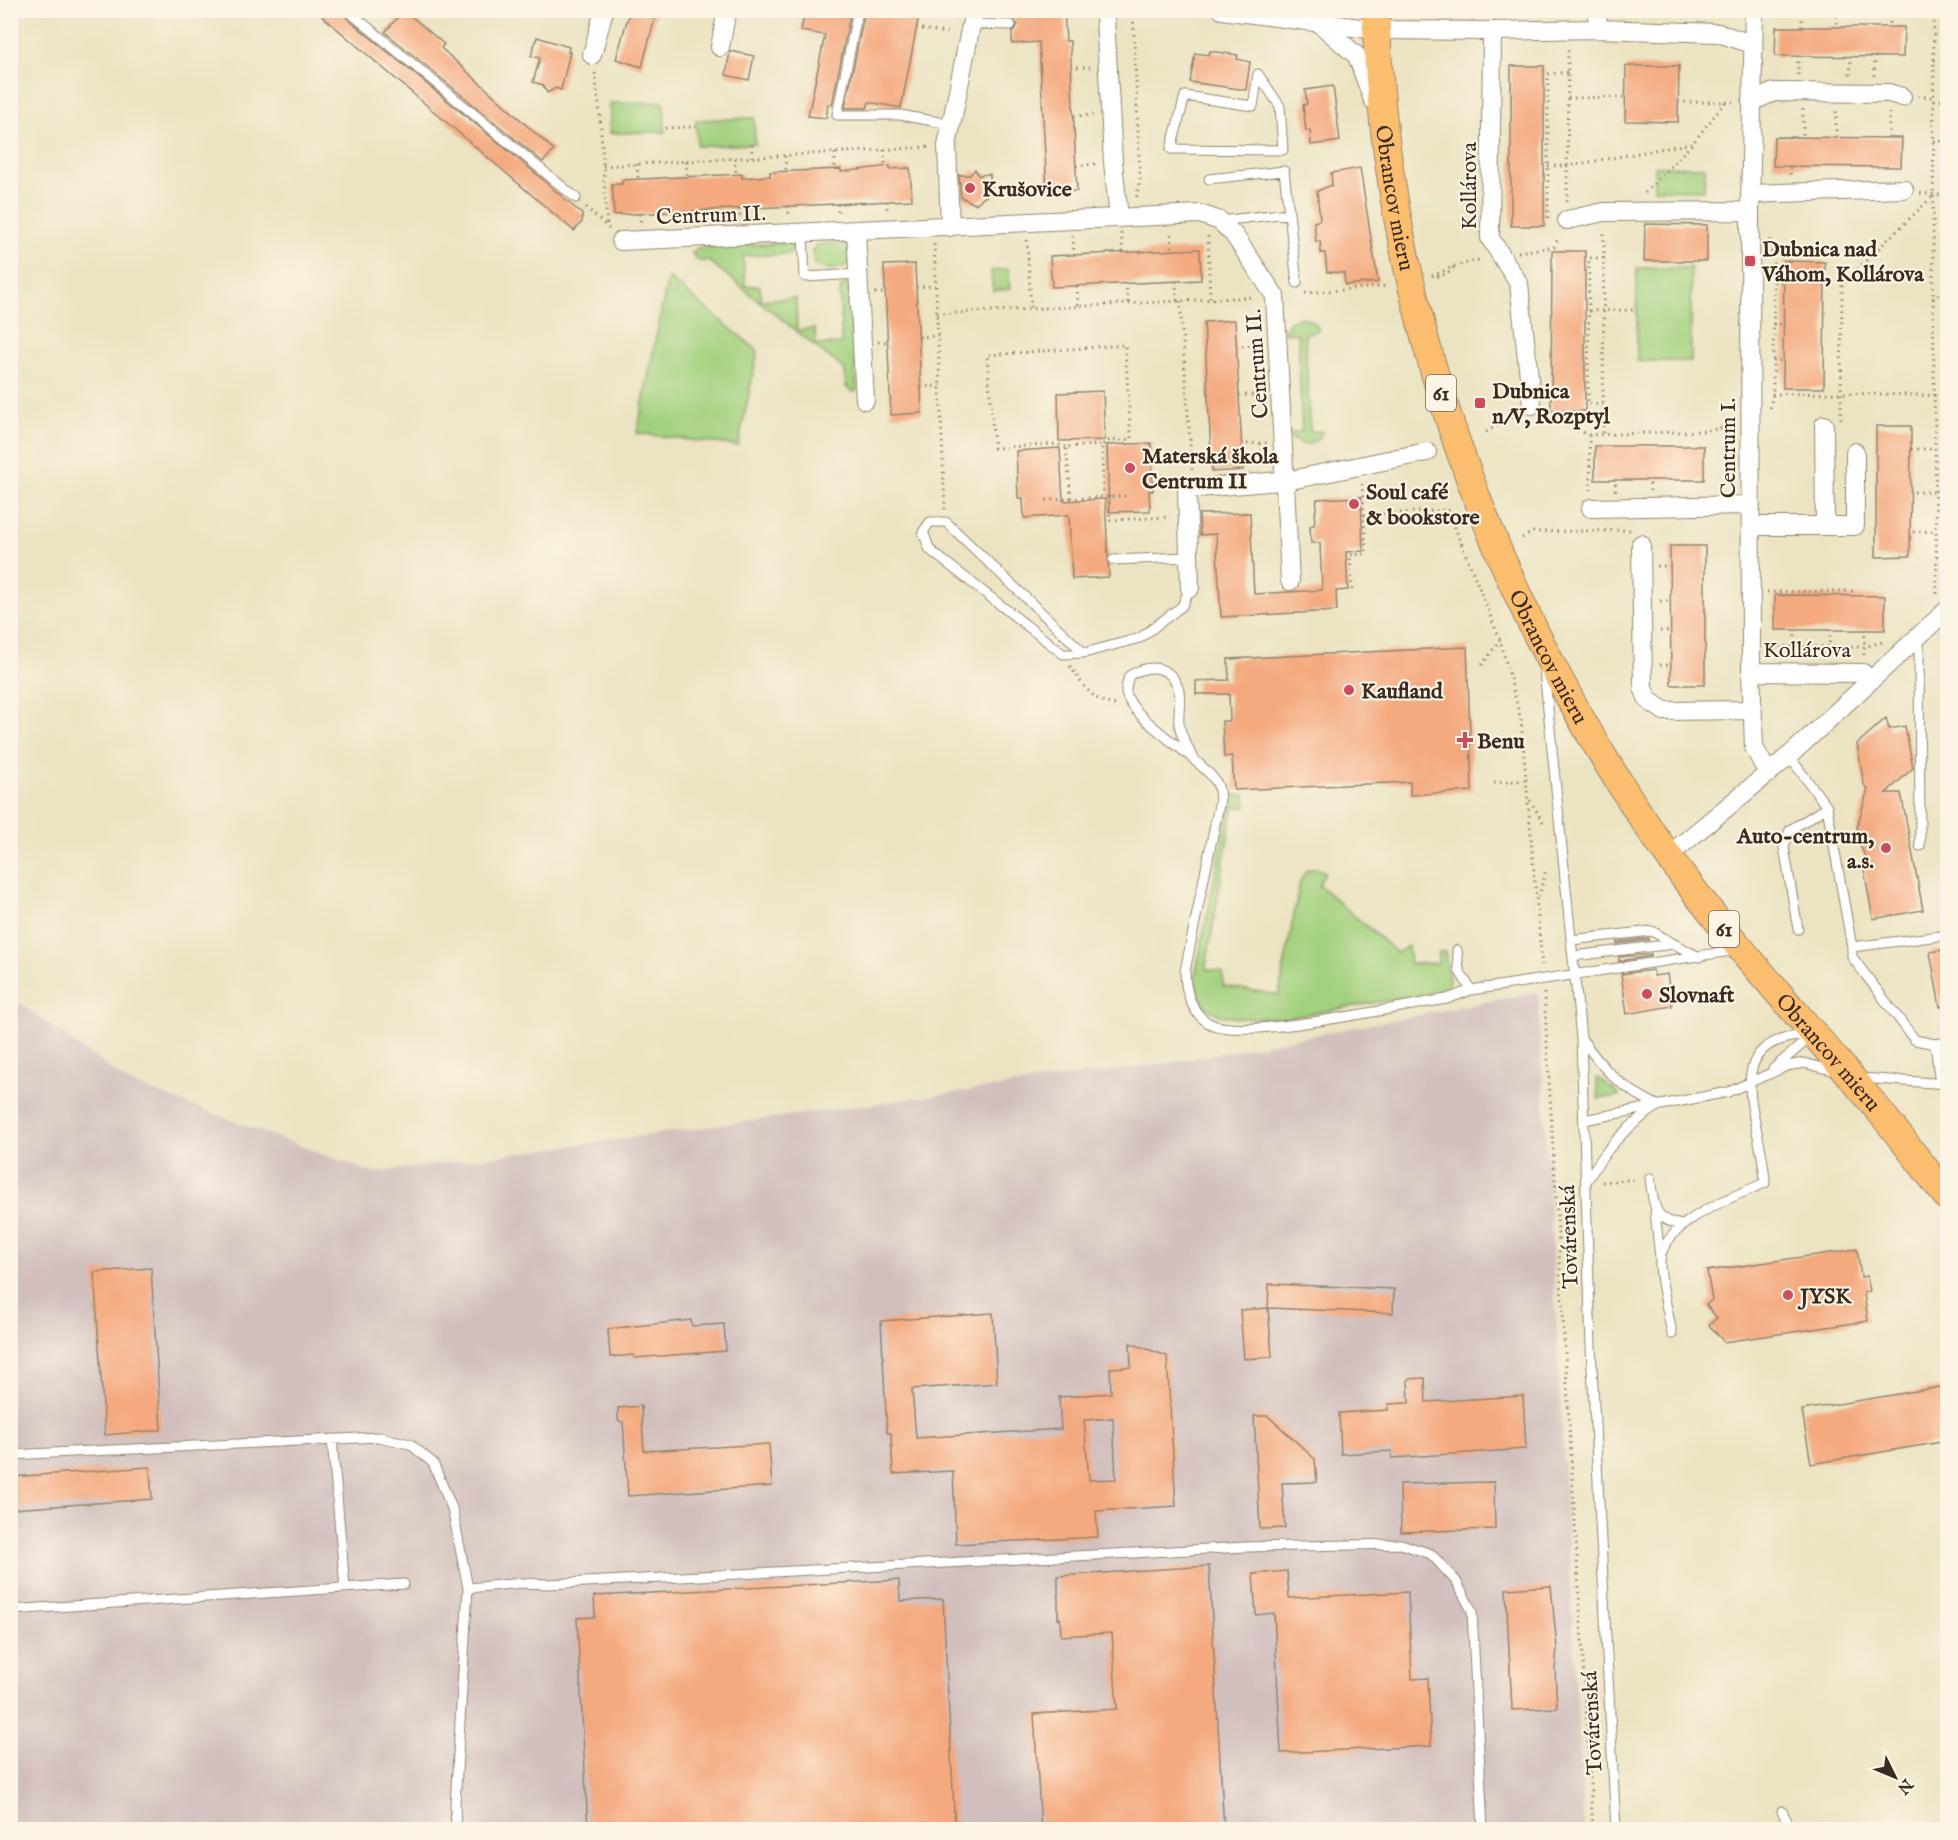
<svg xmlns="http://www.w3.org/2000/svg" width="1958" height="1840" font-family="'IM FELL English',serif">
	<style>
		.industrial { fill: #d1bfbd }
		.green { fill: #a4d17f; stroke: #707e4e; stroke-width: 1.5 }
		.building { fill: #f4a97e; fill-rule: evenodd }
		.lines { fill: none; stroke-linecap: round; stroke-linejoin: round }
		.lane-casing { stroke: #938670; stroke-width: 11 }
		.street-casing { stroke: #938670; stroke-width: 20 }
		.primary-casing { stroke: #938670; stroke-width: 29 }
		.path { stroke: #938670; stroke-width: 3; stroke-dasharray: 1.5 4.5; stroke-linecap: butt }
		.lane { stroke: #fff; stroke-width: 9 }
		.street { stroke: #fff; stroke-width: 18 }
		.primary { stroke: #fbbd6e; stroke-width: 27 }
		.poi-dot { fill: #d1495b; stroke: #fcf5e5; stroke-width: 2 }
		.labels { text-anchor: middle; stroke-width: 4.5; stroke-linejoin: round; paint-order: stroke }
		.shield { fill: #fcf5e5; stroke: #75675a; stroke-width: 1.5 }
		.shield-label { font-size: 21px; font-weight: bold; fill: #3b2a1e }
		.street-label { font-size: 22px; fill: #3b2a1e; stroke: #fcf5e5 }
		.poi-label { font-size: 22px; font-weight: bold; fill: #3b2a1e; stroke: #fcf5e5; text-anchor: start }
	</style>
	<rect width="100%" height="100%" fill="#fcf5e5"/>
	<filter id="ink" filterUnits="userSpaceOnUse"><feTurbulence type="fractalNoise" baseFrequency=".0167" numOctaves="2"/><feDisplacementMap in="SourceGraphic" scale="12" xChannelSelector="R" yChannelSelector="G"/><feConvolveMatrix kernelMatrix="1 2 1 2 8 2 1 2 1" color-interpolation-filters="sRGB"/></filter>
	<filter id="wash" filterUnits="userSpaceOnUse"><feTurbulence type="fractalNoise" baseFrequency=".008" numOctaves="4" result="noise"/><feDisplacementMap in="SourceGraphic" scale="24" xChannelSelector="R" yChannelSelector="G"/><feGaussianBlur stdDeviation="1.35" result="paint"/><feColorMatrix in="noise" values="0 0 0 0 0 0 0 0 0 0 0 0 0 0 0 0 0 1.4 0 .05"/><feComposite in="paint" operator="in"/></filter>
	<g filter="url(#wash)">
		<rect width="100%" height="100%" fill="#ebe3c1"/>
		<path class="industrial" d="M1538 992 1584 1829H11L10 996 128 1082 373 1173 1164 1064Z"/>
		<path class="green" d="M664 102 665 132 610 133V103Z
			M754 118 755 144 697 146 696 120Z
			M1655 166 1705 167 1704 190 1654 189Z
			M840 241 849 246 850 262C840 271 824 272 814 264L812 251 816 245Z
			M790 243 794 249 790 254 743 256 745 286H760L761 300 796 298 797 330 815 329 816 345 841 344 840 289 843 285H850L857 390 854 392 846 387 845 370 709 261H698L692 253 699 247Z
			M1637 268H1691V361H1637Z
			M1008 269 1010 289 993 291 991 271Z
			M668 277 758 351 738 446 637 433Z
			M1302 317 1314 322 1319 330 1305 334 1310 431 1323 432C1313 447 1301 448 1288 435L1302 431 1298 334 1283 332 1290 321Z
			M1245 795 1246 807H1233L1206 967 1207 969 1223 972V986L1279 995 1300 882 1306 871 1316 868 1325 872 1319 885 1397 953 1408 946 1410 964 1438 963 1439 952H1445L1449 978 1447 990 1286 1018H1238L1219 1015 1207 1008 1198 993 1195 976 1231 796Z
			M1599 1078 1618 1094 1619 1096 1598 1099 1597 1079Z"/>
		<g id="blocks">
			<path class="building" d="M315 10H340L343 15 534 172 582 214V222L574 231Z
				M404 10 444 44 441 48 554 150 543 162 385 32Z
				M630 10H657L642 67 616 59Z
				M805 10H851L832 105 828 104 826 118 808 116 825 35 801 31Z
				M865 10H920L901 108 869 102 867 108H845Z
				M1011 10H1064L1066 41H1070L1077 191 1047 192 1039 42 1012 44V32L1018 25 1011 18Z
				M1776 27H1904L1903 57 1775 56Z
				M537 37 569 47 568 52H570L561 90 556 88 547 93 543 85 533 82 540 58 531 56Z
				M730 51 754 56 749 80 726 75Z
				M1210 51 1238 55 1237 59 1250 62 1246 90 1190 82 1195 53 1209 55Z
				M1511 66H1544V226H1511Z
				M1626 66H1679L1678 122 1625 121Z
				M1333 86 1340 141 1311 145 1310 130 1306 131 1303 105 1307 104 1305 90Z
				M1774 137 1902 138 1901 167 1773 166Z
				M890 166V169L910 168 912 200 614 215 612 184H622V180L742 174V178L770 176V172L841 169V172Z
				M1360 168 1378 282 1345 285 1344 273 1327 272 1325 253H1321L1320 241 1316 242 1314 222 1320 220 1317 191 1332 185 1331 173Z
				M975 169 978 175 990 174V193L975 204 961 197 959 175H970Z
				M1645 224 1707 225V261H1644Z
				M1200 249 1201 280 1052 287 1050 256Z
				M1552 251H1585V411H1551Z
				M1784 261 1825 262 1824 388H1783Z
				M915 264 922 413 891 415 884 265Z
				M1235 320 1243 470 1212 472 1204 322Z
				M1103 391 1105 440 1059 441 1058 393Z
				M1876 426H1911L1910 556 1876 557Z
				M1151 443 1153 491H1149L1150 511 1109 512 1107 445Z
				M1595 446H1704V480H1595Z
				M1060 448 1063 501 1105 499 1109 577 1072 579 1069 515 1024 518 1023 498H1018L1016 451Z
				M1361 497 1363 551 1346 552 1348 590 1336 591 1337 611 1221 617 1216 534 1200 535 1199 514 1250 513 1254 594 1322 590 1320 543H1311L1310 526 1314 525 1317 499Z
				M1670 546H1705V685H1671Z
				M1775 595 1885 596V630H1775Z
				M1467 647 1472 791 1410 795V782L1234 790 1232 756 1224 757 1222 721H1230L1229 694H1196V681L1229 680 1228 659Z
				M1886 718 1889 729 1905 726 1913 768 1886 793H1901L1923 910 1873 919 1864 869 1870 868 1859 843 1857 827 1868 789 1864 785 1857 744Z
				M1649 938V940L1617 944V942Z
				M1947 949V1006L1940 1007 1930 952Z
				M1651 954V956L1619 961V957Z
				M1653 970 1654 976 1667 974 1672 1006 1627 1014 1621 974Z
				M1857 1249 1861 1277 1867 1276 1870 1291 1864 1293 1868 1321 1724 1342 1709 1325 1717 1318 1706 1305 1712 1300 1707 1271Z
				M151 1268 161 1430 105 1435 94 1272Z
				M1269 1284 1394 1289 1393 1313 1268 1308Z
				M1268 1308 1272 1357 1244 1359 1240 1310Z
				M993 1313 997 1383 912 1389 916 1438 1061 1429 1059 1397 1111 1393 1110 1368 1131 1367 1130 1343 1167 1356 1176 1506 1096 1511 1098 1537 956 1544 953 1471 893 1474 891 1433H887L881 1321ZM1113 1418 1116 1479 1089 1480 1084 1420Z
				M691 1320 692 1326 724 1324 726 1351 634 1358V1355L610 1357 608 1329Z
				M1425 1378 1426 1402 1523 1396 1526 1449 1392 1458V1451L1341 1454 1339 1413 1388 1410V1404L1409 1403 1408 1379Z
				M1947 1386V1441L1811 1464 1802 1410Z
				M641 1406 644 1451 769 1444 772 1486 628 1496 623 1422 618 1421V1408Z
				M1254 1416H1268L1315 1459 1317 1482 1282 1483 1285 1528 1260 1529Z
				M150 1467 152 1499 13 1509 11 1477Z
				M1494 1482 1495 1529 1401 1532 1400 1484Z
				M1209 1566 1224 1830H1041L1034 1714 1117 1709 1112 1633 1061 1636 1060 1618 1058 1619V1576Z
				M1287 1571 1289 1598 1408 1592 1412 1679 1428 1678 1431 1746 1281 1753 1274 1613 1256 1615 1253 1574Z
				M899 1580 900 1601 943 1599 955 1830H588L577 1618 595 1617 594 1596Z
				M1551 1586 1557 1648 1555 1670 1557 1708 1512 1710 1506 1589Z"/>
		</g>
	</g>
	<g filter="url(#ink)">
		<use href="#blocks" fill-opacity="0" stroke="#938670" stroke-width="1.5"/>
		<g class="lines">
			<defs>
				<path id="lane" d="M347 10 576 198
					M858 10 837 115H900L950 124
					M971 24 1011 25
					M1258 74 1280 106 1283 150 1171 149 1185 96 1253 106Z
					M1209 179 1284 171 1289 213 1220 221
					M1289 213 1297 283
					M803 234 805 277 859 274
					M1113 560 1188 557
					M1919 638 1920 846
					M1084 653 1063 654 930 550 923 532 930 522H946L1084 653 1140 638 1182 606 1190 588
					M1544 669 1581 1038 1591 1347 1616 1830
					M1789 756 1827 807 1852 947
					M1196 762C1189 749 1181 738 1179 724 1178 713 1181 701 1179 691 1172 665 1149 663 1129 676 1128 680 1126 686 1126 690 1125 716 1201 757 1216 782 1220 787 1219 794 1220 800L1185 971C1185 991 1192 1017 1213 1025 1251 1039 1400 1006 1447 999L1471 990 1738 950
					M1798 929 1784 847 1790 830 1827 807
					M1571 940 1652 931 1674 944
					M1457 950 1459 970 1471 990
					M1573 956 1674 944 1699 957
					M1581 1038C1605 1072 1620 1087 1659 1106
					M1935 1044 1948 1042
					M1773 1069 1813 1035
					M1860 1078 1948 1084
					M1940 1084 1935 1044 1915 1040 1852 957V947L1948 935
					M1584 1120 1728 1092 1787 1066 1804 1063 1835 1071
					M1650 1178C1654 1204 1652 1220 1682 1225
					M1586 1182C1607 1148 1621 1131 1655 1108
					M1655 1212 1660 1258
					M1672 1334C1669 1315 1659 1278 1660 1261 1663 1222 1734 1196 1765 1183 1764 1124 1712 1040 1808 1035
					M332 1439 345 1588
					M10 1455 379 1437 410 1444 433 1463 452 1508 468 1588 455 1805 456 1830
					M468 1588 522 1583 548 1584 1246 1547 1401 1544 1431 1554 1456 1581 1472 1611 1483 1830
					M10 1610 404 1584
					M1782 1811 1791 1830"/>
				<path id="street" d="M1222 10 1376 30 1492 31 1598 29 1718 33 1752 44
					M1597 10 1598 29
					M1754 10 1750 211 1751 672 1754 747 1768 774
					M1105 17 1113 162 1119 218
					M1319 23 1357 56 1373 100
					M1492 31 1490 238 1519 284 1532 405
					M720 47 727 10
					M592 55 604 10
					M1751 102 1774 92 1889 93 1902 97
					M1750 194 1904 189
					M1567 220 1604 212 1750 211
					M950 227 947 146 974 10
					M856 232 865 400
					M621 241 1200 214 1220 221 1234 235 1275 296 1290 581
					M1824 425 1825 526
					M1591 508 1750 505
					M1751 526H1855V452
					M1641 544 1643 688 1648 700 1664 711 1752 710
					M1190 588 1187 489 1291 480 1427 452
					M1751 672 1863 673
					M1668 856 1789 756 1948 609"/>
				<g id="primary">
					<path id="s1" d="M1376 10C1383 307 1498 616 1669 857 1724 934 1789 1004 1850 1076 1884 1115 1916 1157 1948 1198"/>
				</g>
			</defs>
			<use href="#lane" class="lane-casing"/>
			<use href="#street" class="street-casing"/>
			<use href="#primary" class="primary-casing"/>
			<path class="path" d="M1133 10 1140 179 1136 200
				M1836 10 1837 27
				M1890 10V27
				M1934 10 1933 299 1937 597
				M1934 11 1948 12
				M1802 27V10
				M916 28 951 34
				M1934 60H1948
				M1071 67H1090
				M595 73 600 114 607 227 609 229
				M1798 75V56
				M1850 75 1851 56
				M1874 76 1875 57
				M1918 97H1934
				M1568 98 1625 97
				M1934 100H1948
				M1678 102H1733
				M1803 109V137
				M1074 116 1093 115
				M665 128 696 127
				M1836 137V109
				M1889 138V113
				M1934 141H1948
				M752 144V157
				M884 150 885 166
				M835 153V169
				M785 156 786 172
				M735 158 736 175
				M686 161 687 177
				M637 164 638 180
				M603 166 931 147
				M1076 166 1095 164
				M1548 166H1568L1693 143
				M1790 167V177
				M1645 193 1693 143 1725 102
				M1920 193 1948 196
				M887 201V211
				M1567 202 1568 47
				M838 204V214
				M788 206 789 216
				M586 207 607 227
				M739 209 740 219
				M689 211 690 222
				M640 214 641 224
				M1548 218V74L1569 72
				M1121 233 1123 253
				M1171 234 1172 250
				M1073 236 1074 255
				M1208 236 1210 300
				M1770 239 1774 269 1773 394 1770 409
				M1027 240 1031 308
				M934 244 945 510
				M1518 252 1554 247 1559 237
				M1432 276 1455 266 1482 259
				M1437 276 1447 274 1454 267
				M1176 281 1177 301
				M1774 282H1784
				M1126 283 1128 304
				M1077 286 1078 306
				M916 287 935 286
				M875 293H885
				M1305 293 1389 286
				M1933 299 1948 286
				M1180 301 1192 470
				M1589 311 1637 310
				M937 314 1253 297
				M1773 324H1783
				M919 337 938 336
				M878 342H888
				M1236 346 1262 345
				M1773 361H1783
				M921 387 940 386
				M1772 394 1841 393 1948 396
				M1239 395H1264
				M1603 404H1588L1589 258H1604
				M1544 416 1589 435 1705 431 1734 426
				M1841 419 1842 284 1933 196
				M1486 432 1517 414
				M1603 433 1604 230
				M1589 435 1591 490
				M1241 444 1267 443
				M1066 447 1057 444 994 448 987 355 1125 345 1131 439 1109 441 1102 445
				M1911 449H1934
				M1615 491 1616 481
				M1650 491V480
				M1914 492H1935
				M1109 496 1110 520 1170 517
				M1071 498 1066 447 1102 445 1103 496
				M1046 500 1126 496
				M1364 515 1448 510 1500 640 1521 720 1542 965
				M1913 532 1936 531
				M1522 538 1533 532 1630 530
				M1657 566H1670
				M1352 590 1350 555 1366 554 1362 484
				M1767 592 1854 591
				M1660 601H1670
				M1660 631H1670
				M1767 646 1864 647 1886 641
				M1794 655 1795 630
				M1829 655 1830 630
				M1864 655 1865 630
				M1482 665 1500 640
				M1660 665H1671
				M1070 666C1084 686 1093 703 1118 705
				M1494 783 1527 780
				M1530 800 1544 824
				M1539 897 1546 869
				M1544 993 1593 1830
				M1602 1182 1638 1179
				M1556 1186 1572 1184"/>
			<use href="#lane" class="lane"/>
			<use href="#street" class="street"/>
			<use href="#primary" class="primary"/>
		</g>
	</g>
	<g class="poi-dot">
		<circle cx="970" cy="188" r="6"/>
		<rect x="1744" y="255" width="12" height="12" rx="3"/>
		<rect x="1474" y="397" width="12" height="12" rx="3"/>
		<circle cx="1130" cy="468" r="6"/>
		<circle cx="1354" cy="504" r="6"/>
		<circle cx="1349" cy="690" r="6"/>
		<path d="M1462 731h6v6h6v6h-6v6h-6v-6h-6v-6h6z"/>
		<circle cx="1886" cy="848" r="6"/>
		<circle cx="1647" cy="994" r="6"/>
		<circle cx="1788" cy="1295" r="6"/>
	</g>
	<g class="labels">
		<g class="shield">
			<rect x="1426" y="375" width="30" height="36" rx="4.5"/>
			<rect x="1709" y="911" width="30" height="36" rx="4.5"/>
		</g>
		<g class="shield-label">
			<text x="1441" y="400">61</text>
			<text x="1724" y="936">61</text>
		</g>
		<g class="street-label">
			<text transform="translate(1468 186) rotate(-90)" y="8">Kollárova</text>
			<text dy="8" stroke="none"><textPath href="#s1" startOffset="189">Obrancov mieru</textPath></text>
			<text transform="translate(711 214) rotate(-2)" y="8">Centrum II.</text>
			<text transform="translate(1256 364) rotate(-94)" y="8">Centrum II.</text>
			<text transform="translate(1727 448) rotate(-90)" y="8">Centrum I.</text>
			<text x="1807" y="657">Kollárova</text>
			<text dy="8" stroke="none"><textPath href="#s1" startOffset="675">Obrancov mieru</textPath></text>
			<text dy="8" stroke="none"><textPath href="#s1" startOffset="1161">Obrancov mieru</textPath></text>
			<text transform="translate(1568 1237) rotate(-92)" y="8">Továrenská</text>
			<text transform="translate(1591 1723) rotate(-93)" y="8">Továrenská</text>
		</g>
		<g class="poi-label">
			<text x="982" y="196">Krušovice</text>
			<text x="1762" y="256">Dubnica nad<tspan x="1762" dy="25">Váhom, Kollárova</tspan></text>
			<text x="1492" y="398">Dubnica<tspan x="1492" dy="25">n/V, Rozptyl</tspan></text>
			<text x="1142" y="463">Materská škola<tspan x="1142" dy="25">Centrum II</tspan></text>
			<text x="1366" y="499">Soul café<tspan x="1366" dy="25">&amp; bookstore</tspan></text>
			<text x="1361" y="698">Kaufland</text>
			<text x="1477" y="748">Benu</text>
			<text x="1874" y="843" text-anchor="end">Auto-centrum,<tspan x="1874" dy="25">a.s.</tspan></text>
			<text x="1659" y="1002">Slovnaft</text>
			<text x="1800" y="1303">JYSK</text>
		</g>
	</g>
	<rect width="1958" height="1840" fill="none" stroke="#fcf5e5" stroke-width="36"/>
	<g transform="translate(1895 1777) rotate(133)" stroke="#fcf5e5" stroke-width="4.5" paint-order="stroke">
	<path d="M0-4.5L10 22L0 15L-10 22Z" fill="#3b2a1e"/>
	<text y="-9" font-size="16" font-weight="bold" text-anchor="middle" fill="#3b2a1e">N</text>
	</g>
</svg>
